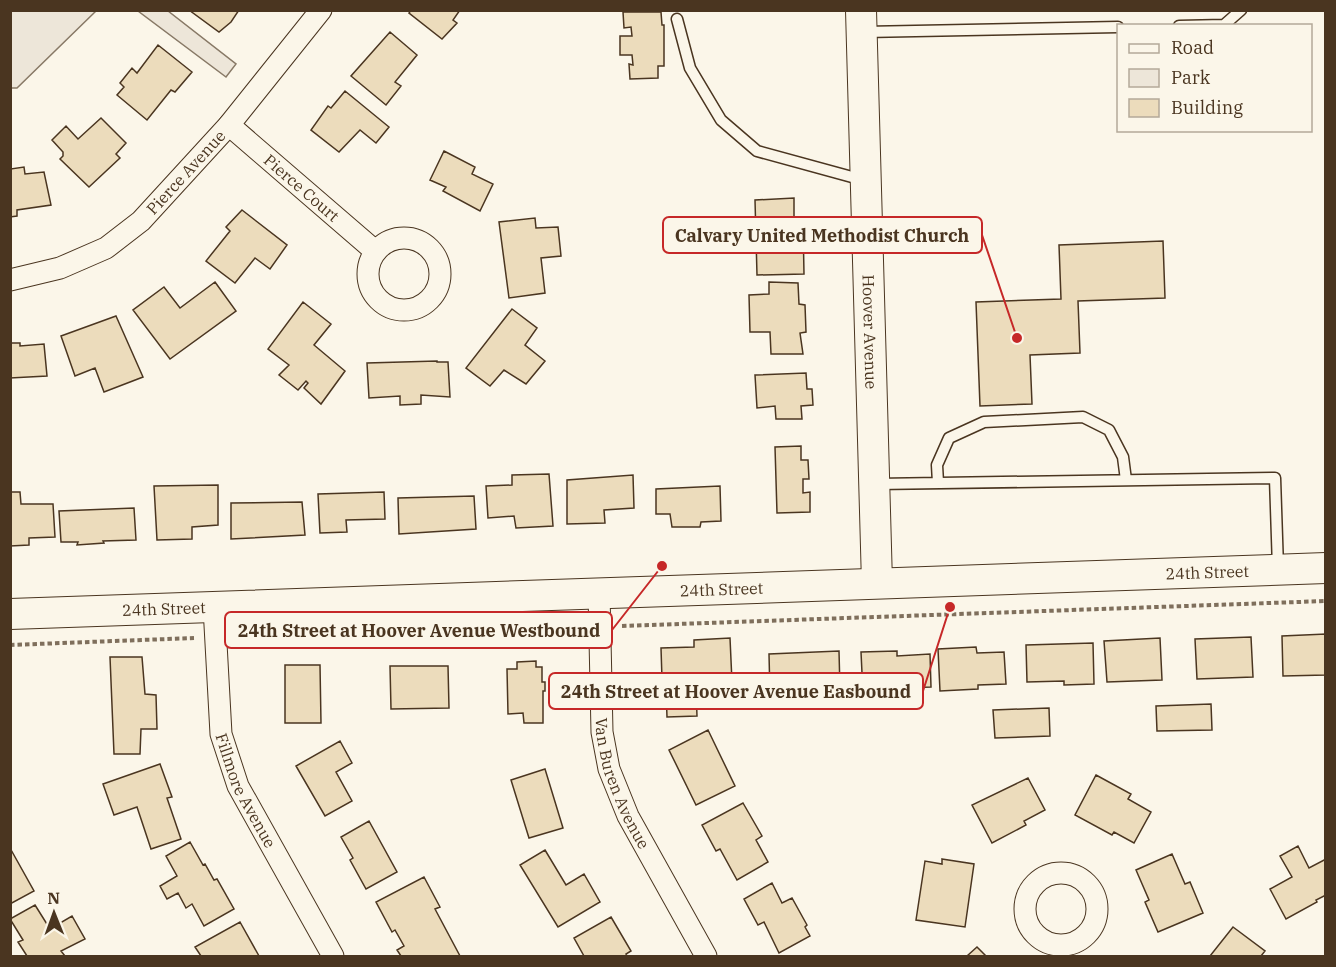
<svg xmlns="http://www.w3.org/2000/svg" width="1336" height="967" font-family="'IBM Plex Serif',serif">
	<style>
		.green { fill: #ede6d9; stroke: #887966; stroke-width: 1.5 }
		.building { fill: #ecdcbc; stroke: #4a3520; stroke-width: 1.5 }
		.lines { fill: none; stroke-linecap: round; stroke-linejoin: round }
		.lane-casing { stroke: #4a3520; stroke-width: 13 }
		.street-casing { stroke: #4a3520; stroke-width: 23 }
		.secondary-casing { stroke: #4a3520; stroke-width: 32 }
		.path { stroke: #7f6f5c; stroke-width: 4; stroke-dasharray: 4.5 3; stroke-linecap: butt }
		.lane { stroke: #fbf6e9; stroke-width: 10 }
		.street { stroke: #fbf6e9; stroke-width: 21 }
		.secondary { stroke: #fbf6e9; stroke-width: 30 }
		.labels { text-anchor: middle; stroke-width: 4.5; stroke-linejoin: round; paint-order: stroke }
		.street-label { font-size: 16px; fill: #4a3520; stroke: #fbf6e9 }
		.leader { fill: none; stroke: #c62828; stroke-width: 2 }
		.callout-dot { fill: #c62828; stroke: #fbf6e9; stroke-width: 2 }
		.callout { fill: #fbf6e9; stroke: #c62828; stroke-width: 2 }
		.callout-label { font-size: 18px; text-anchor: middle; font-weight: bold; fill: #4a3520 }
	</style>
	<rect width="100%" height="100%" fill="#fbf6e9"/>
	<path class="green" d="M10 11 11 10 96 11 17 88H11Z
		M138 11H168L236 64 226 77Z"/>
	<path class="building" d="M189 10H239L231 22 219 32Z
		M411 10H460L453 20 457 23 442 39 409 13Z
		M623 12H661L662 25H664V66H658V78L630 79 629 64 633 65 632 55H620V36H632L631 27 624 28Z
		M390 32 417 55 395 82 401 86 386 105 351 76Z
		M158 45 192 72 175 92 171 90 147 120 117 95 124 87 120 83 132 68 137 73Z
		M345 91 389 127 376 143 360 130 339 152 311 130 328 106 331 108Z
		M101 118 126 143 116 154 120 158 89 187 60 159 63 156V152L52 140 66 126 78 139Z
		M444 151 475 167 472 174 493 184 480 211 443 191 446 187 430 180Z
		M10 164 11 169 24 167 25 174 44 172 51 205 17 210V216L10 217Z
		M794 198V222H803L804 274 757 275 755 200Z
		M242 210 287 245 270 269 255 258 235 283 206 261 230 231 226 227Z
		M535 218 536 228 558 227 561 256 541 258 545 293 509 298 499 222Z
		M1163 241 1165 298 1078 301 1080 353 1030 355 1032 404 980 406 976 302 1061 299 1059 245Z
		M215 282 236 311 170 359 133 310 164 287 180 308Z
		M769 282 798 283 799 304 805 305 806 332 800 333 803 354H771L770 332H750L749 295 769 294Z
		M303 302 331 324 314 345 345 371 321 404 304 388 308 383 306 381 298 390 279 375 289 365 268 349Z
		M512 309 537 328 525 345 545 361 526 384 504 370 490 386 466 368Z
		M116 316 143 377 104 392 95 368 75 376 61 336Z
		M10 343H20V346L44 344 47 376 10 378Z
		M437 361V362H448L450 397 421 395V404L400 405V396L369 398 367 363Z
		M806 373 807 389H812L813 405 801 406 802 419H776L775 406 757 408 755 375Z
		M801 446V460H808L809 479H803V493L810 492V512L777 513 775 447Z
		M549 474 553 526 516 528 514 516 488 518 486 486 512 485V475Z
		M633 475 634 508 604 510 605 523 567 524V480Z
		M218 485V525L192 527V539L157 540 154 486Z
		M720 486 721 521 701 522 700 527H672L670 514H656V489Z
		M10 492H20L21 504H53L55 537 29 538V545L10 546Z
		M384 492 385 519 346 520 347 532 320 533 318 494Z
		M474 496 476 529 399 534 398 498Z
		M302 502 305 535 231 539V503Z
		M134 508 136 540 103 541 104 543 77 545 78 542H61L59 511Z
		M1326 634V675L1283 676 1282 636Z
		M1251 637 1253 677 1197 679 1195 639Z
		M730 638 732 682 696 683V678L662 679 661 648 694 647V640Z
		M1160 638 1162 680 1107 682 1104 641Z
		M1093 643 1094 684 1064 685V681L1027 682 1026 645Z
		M976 647 977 653 1004 652 1006 684 978 685V689L940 691 938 649Z
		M839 651 840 690 805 691 806 694 770 695 769 654Z
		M897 651V656L930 654 931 687 899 688V692L863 694 861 652Z
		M110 657H142L145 694 156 695 157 729H141L140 754H114Z
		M536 661V667H542V682H545V691H543V723H524L523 713 508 714 507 669H517V662Z
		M285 665H320L321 723H285Z
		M390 666H448L449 708 391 709Z
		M696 688 697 716 667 717 666 689Z
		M1211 704 1212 730 1157 731 1156 706Z
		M1049 708 1050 736 995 738 993 710Z
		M708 730 735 786 696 805 669 750Z
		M340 741 352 763 336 772 352 801 325 816 296 766Z
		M160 764 172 797 167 798 181 839 151 849 137 807 114 815 103 784Z
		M545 769 563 828 529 838 511 780Z
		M1096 775 1131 794 1128 799 1151 812 1134 843 1114 832 1112 835 1075 815Z
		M1028 778 1045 810 1024 821 1026 825 992 843 972 805Z
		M743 803 762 836 756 840 768 862 737 880 720 849 716 851 702 825Z
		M369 821 397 872 366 889 350 860 353 858 341 837Z
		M190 842 203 865 205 864 214 880 217 879 234 909 204 926 192 904 186 908 178 893 167 899 160 886 177 876 166 856Z
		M1298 846 1309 868 1326 859V895L1316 900 1317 902 1286 919 1270 889 1292 877 1280 856Z
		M10 848 34 891 10 904Z
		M545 850 566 885 584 874 600 902 558 927 520 865Z
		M1172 854 1185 884 1190 882 1203 913 1158 932 1145 902 1149 900 1136 870Z
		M942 859 974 864 965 927 916 920 925 861 942 864Z
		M424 877 440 907 435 909 460 956H401L397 950 404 946 395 930 392 932 376 902Z
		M772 883 782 903 792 898 807 925 805 927 810 936 779 953 764 922 758 925 744 899Z
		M35 905 50 929 72 916 85 939 61 951 65 956H27L18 942 23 940 10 919Z
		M611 917 631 951 626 954 627 956H584L574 938Z
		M240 922 259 956H201L195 947Z
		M1233 927 1265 951 1261 956H1210Z
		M977 947 986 956H967Z"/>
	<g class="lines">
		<defs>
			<path id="lane" d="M677 19 690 68 721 120 757 151 863 180
				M1179 26 1224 25 1241 10
				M864 32 1118 27
				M938 483 937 465 949 438 984 422 1083 417 1109 430 1123 457 1126 480
				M877 484 1275 478 1278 568"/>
			<g id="street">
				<path id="s1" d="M229 125 375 251"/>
				<circle cx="404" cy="274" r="36"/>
				<path id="s2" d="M10 280 60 268 106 248 141 221 229 125 321 10"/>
				<path id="s3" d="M599 593 602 732 609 769 628 816 706 956"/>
				<path id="s4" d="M214 607 221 734 238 786 333 956"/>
				<circle cx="1061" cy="909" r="36"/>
			</g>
			<g id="secondary">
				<path id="s5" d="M861 10 877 583"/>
				<path id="s6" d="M10 614 1326 568"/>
			</g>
		</defs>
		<use href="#lane" class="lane-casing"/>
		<use href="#street" class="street-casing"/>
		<use href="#secondary" class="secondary-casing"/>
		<path class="path" d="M622 626 1326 601
			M238 637 578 627
			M10 645 194 638"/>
		<use href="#lane" class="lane"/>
		<use href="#street" class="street"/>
		<use href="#secondary" class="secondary"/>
	</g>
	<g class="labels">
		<g class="street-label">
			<text dy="6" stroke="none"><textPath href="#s2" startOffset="212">Pierce Avenue</textPath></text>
			<text dy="6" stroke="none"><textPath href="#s1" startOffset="96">Pierce Court</textPath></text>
			<text dy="6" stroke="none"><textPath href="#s5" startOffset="322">Hoover Avenue</textPath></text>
			<text dy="6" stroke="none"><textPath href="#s6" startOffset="1198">24th Street</textPath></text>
			<text dy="6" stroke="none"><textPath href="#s6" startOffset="712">24th Street</textPath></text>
			<text dy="6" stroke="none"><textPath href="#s6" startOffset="154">24th Street</textPath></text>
			<text dy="6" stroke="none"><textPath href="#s3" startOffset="194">Van Buren Avenue</textPath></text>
			<text dy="6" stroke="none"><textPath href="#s4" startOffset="189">Fillmore Avenue</textPath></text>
		</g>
	</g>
	<path class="leader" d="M1017 338L982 235M662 566L612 630M950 607L923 691"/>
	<g class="callout-dot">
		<circle cx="1017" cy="338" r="6"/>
		<circle cx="662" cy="566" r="6"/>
		<circle cx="950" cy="607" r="6"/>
	</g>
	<g class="callout">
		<rect x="663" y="217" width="319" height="36" rx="6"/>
		<rect x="225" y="612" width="387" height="36" rx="6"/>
		<rect x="549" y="673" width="374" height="36" rx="6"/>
	</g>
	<g class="callout-label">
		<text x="822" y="242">Calvary United Methodist Church</text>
		<text x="419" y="637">24th Street at Hoover Avenue Westbound</text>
		<text x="736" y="698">24th Street at Hoover Avenue Easbound</text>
	</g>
	<rect width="1336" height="967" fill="none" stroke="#4a3520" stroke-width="24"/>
	<rect x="1117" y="24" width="195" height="108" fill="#fbf6e9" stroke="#b4a999" stroke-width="1.5"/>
	<rect x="1129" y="44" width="30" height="9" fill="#fbf6e9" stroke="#b4a999" stroke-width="1.5"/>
	<text x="1171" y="54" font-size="18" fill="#4a3520">Road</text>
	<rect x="1129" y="69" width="30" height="18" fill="#ede6d9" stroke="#b4a999" stroke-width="1.5"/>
	<text x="1171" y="84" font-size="18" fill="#4a3520">Park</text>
	<rect x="1129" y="99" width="30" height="18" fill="#ecdcbc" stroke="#b4a999" stroke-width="1.5"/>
	<text x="1171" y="114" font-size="18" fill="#4a3520">Building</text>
	<g transform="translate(54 913) rotate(359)" stroke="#fbf6e9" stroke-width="4.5" paint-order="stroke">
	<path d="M0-4.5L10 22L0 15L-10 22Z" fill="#4a3520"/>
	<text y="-9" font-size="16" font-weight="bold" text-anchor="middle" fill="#4a3520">N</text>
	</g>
</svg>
